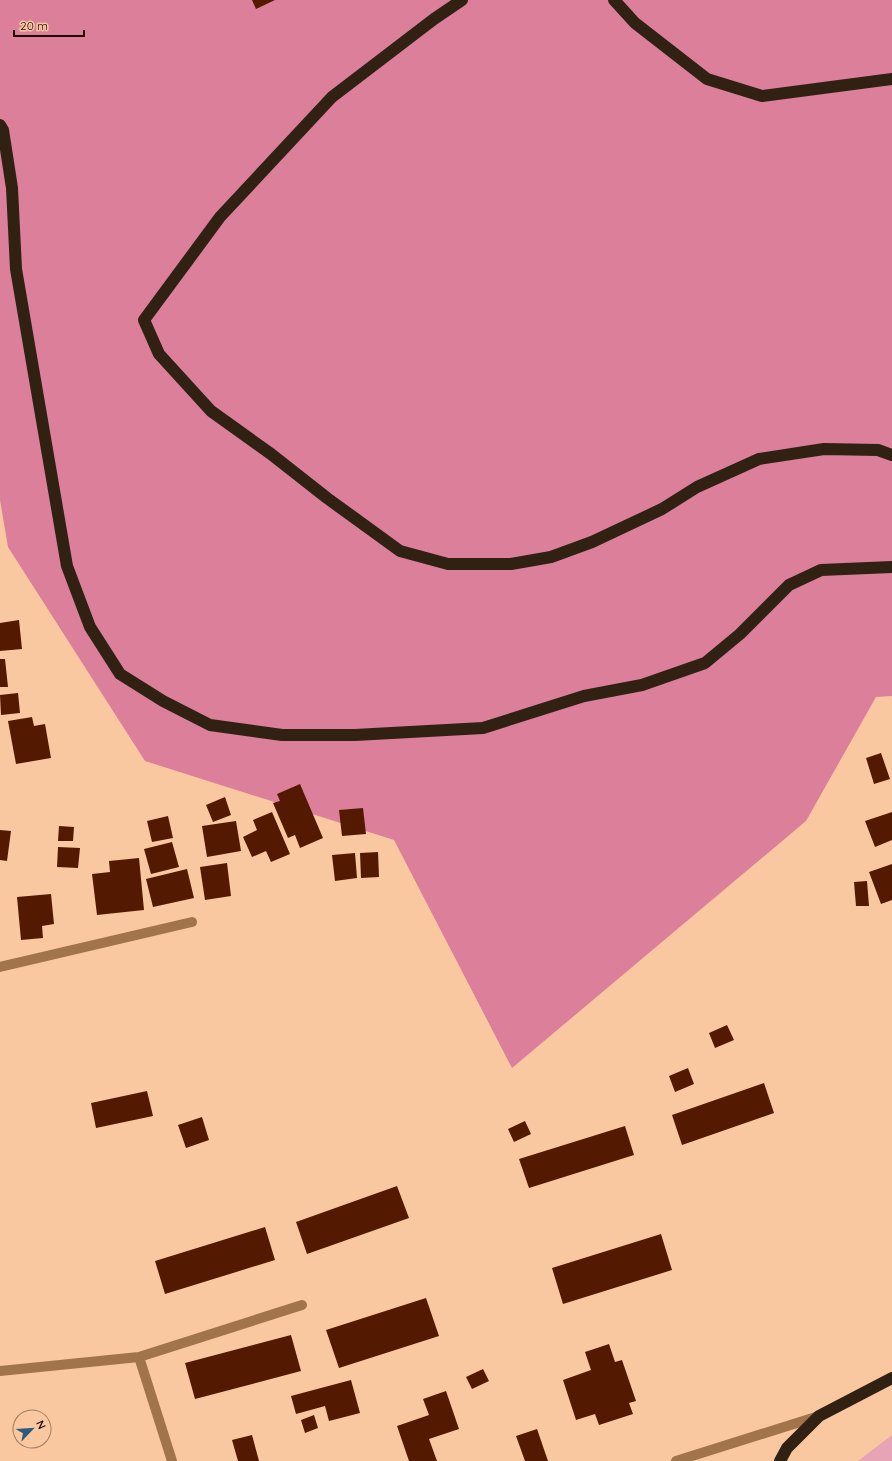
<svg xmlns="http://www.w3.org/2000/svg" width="892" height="1461" font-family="Quicksand,sans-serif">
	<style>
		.green { fill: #e6a4b6 }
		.forest { fill: #db7f9b }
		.building { fill: #541a01 }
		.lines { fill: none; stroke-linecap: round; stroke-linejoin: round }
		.minor { stroke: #a2744c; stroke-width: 10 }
		.highway { stroke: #312113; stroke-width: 12 }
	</style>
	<rect width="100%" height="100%" fill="#f9c8a0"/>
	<path class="green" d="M892 1435V1461H858Z"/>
	<path class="forest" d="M0 0H892V696L876 697 806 821 512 1068 394 840 145 761 8 547 0 500Z"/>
	<path class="building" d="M252 0H275L256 9Z
		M19 620 22 649 0 651V623Z
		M0 659H5L8 687H0Z
		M18 693 20 713 1 715 0 695Z
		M32 717 34 726 45 724 51 758 16 764 8 721Z
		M881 753 890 779 874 784 866 758Z
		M300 784 323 838 300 848 295 835 288 838 273 803 280 801 277 794Z
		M225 797 231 815 213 822 206 805Z
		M363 808 366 834 342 836 339 810Z
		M272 812 290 854 271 862 266 851 252 857 243 837 257 830 253 820Z
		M892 812V840L875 847 865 821Z
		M168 816 173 838 152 842 147 821Z
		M236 821 241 851 207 857 202 826Z
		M59 826 74 827 73 841H58Z
		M0 830 11 831 7 861 0 860Z
		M172 842 179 867 151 874 144 849Z
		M58 847 80 848 78 868 57 867Z
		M378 852 379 877 361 878 360 853Z
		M355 853 357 878 335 881 332 855Z
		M139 858 144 910 97 915 92 874 110 872 109 861Z
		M227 863 231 896 205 900 200 867Z
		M892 864V900L881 904 869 872Z
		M187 869 194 898 153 907 146 879Z
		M867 881 869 906H856L854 882Z
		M51 894 54 924 42 926 43 938 21 940 17 897Z
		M727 1025 734 1040 715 1048 709 1033Z
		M688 1068 694 1084 675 1092 669 1076Z
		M764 1083 774 1113 682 1145 672 1115Z
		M147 1091 153 1116 96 1128 91 1103Z
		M202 1117 209 1140 186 1148 178 1125Z
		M525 1121 531 1134 514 1142 508 1129Z
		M625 1126 634 1155 529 1188 519 1159Z
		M397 1186 409 1218 307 1254 296 1222Z
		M265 1227 275 1260 165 1294 155 1261Z
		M661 1234 672 1270 563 1304 552 1268Z
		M426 1298 439 1336 339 1368 326 1330Z
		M291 1335 301 1371 195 1399 185 1363Z
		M609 1344 615 1362 622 1360 636 1401 629 1403 633 1414 599 1425 595 1414 576 1420 563 1380 591 1370 585 1352Z
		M483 1369 489 1381 472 1389 466 1377Z
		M351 1380 360 1413 329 1421 325 1406 296 1414 291 1396Z
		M446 1391 459 1429 429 1439 437 1461H409L397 1426 429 1415 423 1399Z
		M314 1415 318 1428 305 1433 301 1420Z
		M537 1429 548 1461H525L516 1436Z
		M252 1435 259 1461H238L232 1440Z"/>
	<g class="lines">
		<path class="minor" d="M0 967 192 922
			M139 1357 172 1461
			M0 1371 139 1357 302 1305
			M676 1461 819 1416"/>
		<path class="highway" d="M462 0 434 19 332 97 220 217 144 320 159 354 211 411 271 454 327 498 400 551 448 564H511L551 557 592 542 662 509 697 487 759 459 824 449 878 450 892 455
			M614 0 635 23 707 79 762 96 892 79
			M0 125 3 130 12 188 16 269 67 566 90 627 120 674 163 701 210 725 282 735H355L483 728 584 696 642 685 705 663 740 634 789 585 821 570 892 567
			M780 1461 787 1448 819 1416 892 1378"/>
	</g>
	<g transform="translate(32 1429) rotate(65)"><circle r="19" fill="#f9c8a0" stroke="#a17c60"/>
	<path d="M0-3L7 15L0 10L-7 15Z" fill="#2d5b7a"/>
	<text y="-6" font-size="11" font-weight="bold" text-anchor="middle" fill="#1e0900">N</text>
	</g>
	<path d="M14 30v6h70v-6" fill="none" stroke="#1e0900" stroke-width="2"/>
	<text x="20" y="30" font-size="12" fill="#1e0900" stroke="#f9c8a0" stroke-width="3" paint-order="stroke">20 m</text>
</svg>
